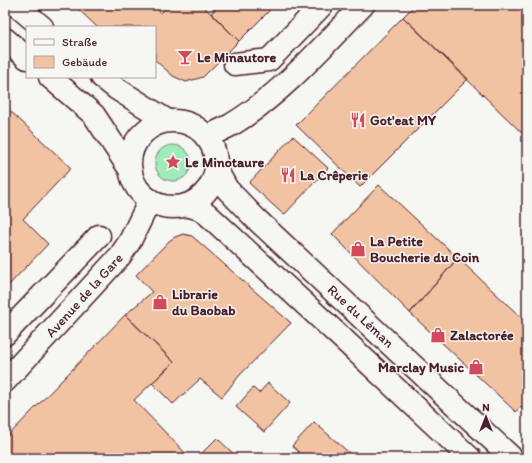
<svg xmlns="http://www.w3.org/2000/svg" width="532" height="463" font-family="Itim,sans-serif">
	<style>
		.green { fill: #a1ebba; stroke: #768572 }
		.building { fill: #f2c3a2; stroke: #4a1f2b }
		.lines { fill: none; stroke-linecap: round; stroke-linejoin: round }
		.street-casing { stroke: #4a1f2b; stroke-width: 25 }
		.secondary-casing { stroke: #4a1f2b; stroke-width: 25 }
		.primary-casing { stroke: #4a1f2b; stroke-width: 25 }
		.street { stroke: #f6f6f2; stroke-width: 22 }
		.secondary { stroke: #f6f6f2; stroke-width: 22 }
		.primary { stroke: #f6f6f2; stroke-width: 22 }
		.labels { text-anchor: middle; stroke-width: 3; stroke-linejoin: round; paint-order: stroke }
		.poi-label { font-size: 14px; font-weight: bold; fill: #4a1f2b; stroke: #f6f6f2; text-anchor: start }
		.street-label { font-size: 14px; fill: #4a1f2b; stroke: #f6f6f2 }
	</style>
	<rect width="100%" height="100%" fill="#f6f6f2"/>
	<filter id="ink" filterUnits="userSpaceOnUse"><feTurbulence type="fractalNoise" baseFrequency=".025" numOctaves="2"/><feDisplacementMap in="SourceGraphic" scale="8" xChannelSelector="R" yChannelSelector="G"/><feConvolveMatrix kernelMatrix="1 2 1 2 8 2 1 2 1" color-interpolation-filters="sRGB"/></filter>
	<g filter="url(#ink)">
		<path class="green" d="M155 163a18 18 0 1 1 36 0a18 18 0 1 1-36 0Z"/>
		<path class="building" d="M74 5H152L161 13 169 5H202L239 41 203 77 186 82 173 76 155 60V27H97Z
			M220 5H275L239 41 211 13Z
			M415 5H527V138L403 17Z
			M403 17 468 79 360 187 296 125Z
			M5 106 71 168 23 219 48 244 5 289Z
			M293 136 328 168 284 215 249 183Z
			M379 185 458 258 410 313 332 234Z
			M183 234 192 236 291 323 240 375 222 397 200 379 173 404 152 383 174 362 125 315 152 292 136 275 169 241 175 237Z
			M458 258 527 323V414L520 407 516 412 410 313Z
			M125 315 174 362 134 400 190 458H5V439Z
			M268 383 290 403 264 432 236 407 253 388 259 393Z
			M314 422 355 458H294L299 452 292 446Z
			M217 438 238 458H197Z"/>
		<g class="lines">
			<defs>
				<path id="street" d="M235 64 269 60 322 5
					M5 334 99 236"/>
				<path id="secondary" d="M206 137C215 133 223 129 231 125 281 95 323 46 363 5
					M5 381 120 256 130 241 150 200"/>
				<path id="primary" d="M16 5 42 27
					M5 39 27 58
					M50 77 94 115 131 171
					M102 77 117 89 168 121
					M130 164a43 43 0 1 1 86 0a43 43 0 1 1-86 0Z
					M216 169 227 189 256 219 512 458
					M186 205 200 209 207 214 344 340 470 458"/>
			</defs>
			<use href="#street" class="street-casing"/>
			<use href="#secondary" class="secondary-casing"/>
			<use href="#primary" class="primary-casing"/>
			<use href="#street" class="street"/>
			<use href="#secondary" class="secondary"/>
			<use href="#primary" class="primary"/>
		</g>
	</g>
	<defs>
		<symbol id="bar-bare" viewBox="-9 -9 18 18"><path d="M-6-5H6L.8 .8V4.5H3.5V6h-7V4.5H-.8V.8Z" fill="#d1495b" stroke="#f6f6f2" stroke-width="2.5" paint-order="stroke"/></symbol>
		<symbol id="restaurant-bare" viewBox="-9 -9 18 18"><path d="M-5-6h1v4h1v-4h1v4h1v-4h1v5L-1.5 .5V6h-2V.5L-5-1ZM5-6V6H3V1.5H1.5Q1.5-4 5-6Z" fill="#d1495b" stroke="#f6f6f2" stroke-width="2.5" paint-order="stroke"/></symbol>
		<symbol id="sight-bare" viewBox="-9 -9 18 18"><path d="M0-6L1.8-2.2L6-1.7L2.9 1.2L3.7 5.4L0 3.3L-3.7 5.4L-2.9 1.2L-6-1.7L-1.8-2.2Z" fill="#d1495b" stroke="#f6f6f2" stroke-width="2.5" paint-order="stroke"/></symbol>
		<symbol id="shop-bare" viewBox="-9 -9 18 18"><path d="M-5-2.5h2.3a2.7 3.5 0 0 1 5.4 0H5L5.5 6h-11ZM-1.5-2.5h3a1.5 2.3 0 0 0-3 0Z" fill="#d1495b" stroke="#f6f6f2" stroke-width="2.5" paint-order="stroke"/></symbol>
	</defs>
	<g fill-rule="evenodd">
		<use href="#bar-bare" x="174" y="46" width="22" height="22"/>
		<use href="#restaurant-bare" x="347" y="109" width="22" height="22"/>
		<use href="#sight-bare" x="162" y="151" width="22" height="22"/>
		<use href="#restaurant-bare" x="277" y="164" width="22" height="22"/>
		<use href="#shop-bare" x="347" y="238" width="22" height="22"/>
		<use href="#shop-bare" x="149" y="291" width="22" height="22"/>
		<use href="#shop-bare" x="427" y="324" width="22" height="22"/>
		<use href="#shop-bare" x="465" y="356" width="22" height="22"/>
	</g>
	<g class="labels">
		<g class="poi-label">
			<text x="197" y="62">Le Minautore</text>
			<text x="370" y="125">Got'eat MY</text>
			<text x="185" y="167">Le Minotaure</text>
			<text x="300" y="180">La Crêperie</text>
			<text x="370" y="246">La Petite<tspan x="370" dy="16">Boucherie du Coin</tspan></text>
			<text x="172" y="299">Librarie<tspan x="172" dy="16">du Baobab</tspan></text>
			<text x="450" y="340">Zalactorée</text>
			<text x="464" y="372" text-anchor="end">Marclay Music</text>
		</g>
		<g class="street-label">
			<text transform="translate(84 295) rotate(-48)" y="5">Avenue de la Gare</text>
			<text transform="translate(361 316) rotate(43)" y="5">Rue du Léman</text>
		</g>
	</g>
	<rect width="532" height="463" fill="none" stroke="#f6f6f2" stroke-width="20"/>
	<rect x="10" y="10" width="512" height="443" fill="none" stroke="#4a1f2b" stroke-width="1.5" filter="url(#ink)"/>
	<rect x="26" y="26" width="130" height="52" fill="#f6f6f2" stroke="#b1a0a2"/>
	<rect x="34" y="39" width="20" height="6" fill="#f6f6f2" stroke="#b1a0a2"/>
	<text x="62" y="46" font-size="12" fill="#4a1f2b">Straße</text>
	<rect x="34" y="56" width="20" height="12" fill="#f2c3a2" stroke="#b1a0a2"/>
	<text x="62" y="66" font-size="12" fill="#4a1f2b">Gebäude</text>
	<g transform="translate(486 417)" stroke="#f6f6f2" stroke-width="3" paint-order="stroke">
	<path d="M0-3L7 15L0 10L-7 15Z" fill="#4a1f2b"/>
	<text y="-6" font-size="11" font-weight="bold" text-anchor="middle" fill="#4a1f2b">N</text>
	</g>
</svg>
